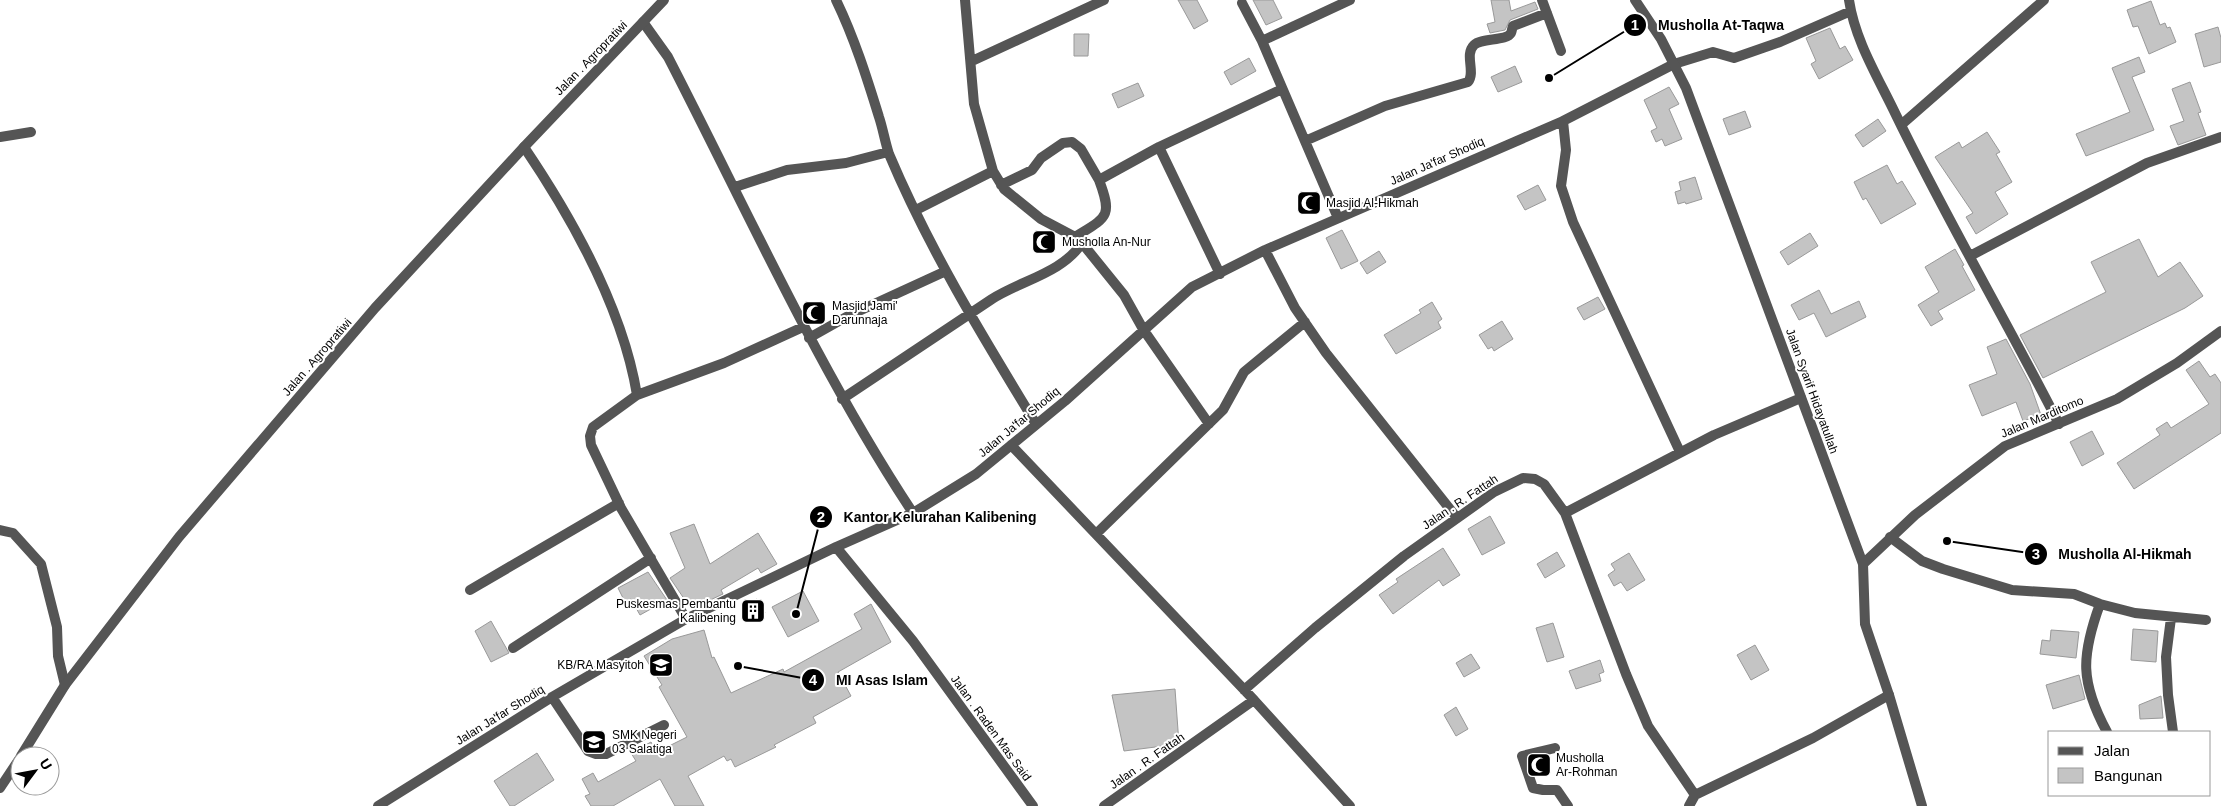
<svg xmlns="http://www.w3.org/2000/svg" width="2221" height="806" font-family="Arial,sans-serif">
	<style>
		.building { fill: #c4c4c4; stroke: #999 }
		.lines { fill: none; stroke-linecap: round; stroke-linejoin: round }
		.minor { stroke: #555; stroke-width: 10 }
		.tertiary { stroke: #555; stroke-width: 10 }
		.labels { text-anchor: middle; stroke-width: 4; stroke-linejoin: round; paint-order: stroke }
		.street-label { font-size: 12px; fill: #000; stroke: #fff }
		.poi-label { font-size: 12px; fill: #000; stroke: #fff; text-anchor: start }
		.leader { fill: none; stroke: #000; stroke-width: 2 }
		.callout-dot { fill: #000; stroke: #fff; stroke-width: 2 }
		.mark-label { font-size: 15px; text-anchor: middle; font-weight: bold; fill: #fff }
		.callout-label { font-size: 14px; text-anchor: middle; font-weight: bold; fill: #000; stroke: #fff; stroke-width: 4; stroke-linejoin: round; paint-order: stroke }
	</style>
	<rect width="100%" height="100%" fill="#fff"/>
	<path class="building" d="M1178 0H1197L1208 21 1194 29Z
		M1253 0H1273L1282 18 1266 25Z
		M1491 0H1509L1511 11 1535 2 1538 9 1510 20 1505 30 1490 33 1487 24 1495 22Z
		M2151 1 2160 25 2165 23 2167 28 2170 27 2176 42 2149 54 2138 26 2133 27 2127 10Z
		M2218 27 2221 38V62L2204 67 2195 34Z
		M1830 28 1840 49 1845 46 1853 60 1819 79 1811 64 1816 61 1806 38Z
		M1074 34H1089L1088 56H1074Z
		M2139 57 2145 72 2132 77 2154 130 2086 156 2076 134 2130 112 2112 68Z
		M1249 58 1256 71 1231 85 1224 72Z
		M1515 66 1522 82 1498 92 1491 77Z
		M2190 82 2201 112 2198 113 2206 135 2178 145 2170 126 2184 121 2172 89Z
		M1138 83 1144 96 1118 108 1112 94Z
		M1669 87 1679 104 1669 109 1682 139 1665 146 1662 139 1656 142 1651 131 1657 128 1644 100Z
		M1745 111 1751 127 1729 135 1723 119Z
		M1878 119 1886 131 1863 147 1855 135Z
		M1987 132 2000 152 1996 154 2012 182 1995 192 2008 214 1976 234 1966 217 1973 213 1935 157 1959 142 1962 148Z
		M1887 165 1897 184 1902 181 1916 204 1881 224 1866 198 1863 200 1854 182Z
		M1695 177 1702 199 1686 204 1685 202 1678 204 1675 192 1681 190 1679 182Z
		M1538 185 1546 200 1525 210 1517 196Z
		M1342 230 1358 261 1341 269 1326 238Z
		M1810 233 1818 246 1788 265 1780 252Z
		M2139 239 2158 277 2180 262 2203 296 2185 308 2043 378 2020 335 2106 292 2091 262Z
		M1955 249 1964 265 1962 266 1975 290 1938 311 1943 319 1931 326 1918 305 1939 292 1925 267Z
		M1379 251 1386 262 1367 274 1360 263Z
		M1819 290 1831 314 1859 301 1866 317 1826 337 1814 313 1799 320 1791 305Z
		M1598 297 1605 309 1584 320 1577 308Z
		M1432 302 1442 319 1438 322 1441 328 1396 354 1384 335 1421 313 1419 310Z
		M1502 321 1513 339 1494 351 1492 347 1488 349 1479 335Z
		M2006 339 2030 384 2041 415 2023 421 2016 402 1982 416 1969 385 1997 374 1987 347Z
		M2199 361 2210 377 2215 374 2221 383V433L2134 489 2117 463 2160 435 2156 429 2167 422 2171 428 2209 404 2186 370Z
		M2092 431 2104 454 2082 466 2070 442Z
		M1490 516 1505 543 1482 555 1468 529Z
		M694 524 710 564 758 533 777 564 761 573 758 568 721 590 723 594 691 609 670 578 685 568 670 533Z
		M1443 548 1460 575 1443 586 1439 580 1393 614 1379 595 1398 582 1396 579Z
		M1557 552 1565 566 1545 578 1537 564Z
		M1629 553 1645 580 1627 591 1621 582 1614 586 1608 575 1615 570 1611 564Z
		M648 572 667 600 640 615 631 599 625 602 618 588Z
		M803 591 819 621 788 637 772 607Z
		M757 599 765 613 749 622 742 608Z
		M871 604 891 642 838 672 851 696 813 717 816 723 774 745 776 747 735 767 731 759 727 761 724 756 688 776 704 806H675L660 779 613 806H591L585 796 590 794 582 779 593 773 598 782 636 761 631 753 651 742 657 752 687 737 659 687 662 685 644 656 672 639 704 630 712 658 714 657 731 693 783 669 784 672 862 629 854 614Z
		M491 621 509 653 491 662 475 631Z
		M1553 623 1564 657 1547 662 1536 628Z
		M2133 629 2158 631 2156 662 2131 660Z
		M2051 630 2079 632 2076 658 2040 654 2042 640 2050 641Z
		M1755 645 1769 670 1751 680 1737 655Z
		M1471 654 1480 668 1464 677 1456 663Z
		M1600 660 1604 672 1599 674 1601 681 1576 689 1569 671Z
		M2079 675 2085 699 2053 709 2046 685Z
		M1175 689 1179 744 1124 751 1112 695Z
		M2161 696 2163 718 2140 719 2139 705Z
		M1456 707 1468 729 1456 736 1444 715Z
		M537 753 554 780 514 806H510L494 781Z"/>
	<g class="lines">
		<path class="minor" d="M836 0C854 37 867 78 879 117 883 129 885 142 889 154 929 249 983 337 1036 424
			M965 0 974 104 993 171 1004 189 1041 219 1075 237 1082 243 1124 295 1143 329 1209 424
			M1542 0 1561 51
			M1849 0C1855 41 1879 79 1896 115 1947 220 2006 320 2059 424
			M1242 3 1262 41 1338 218
			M643 22 668 57C747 210 818 369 913 513
			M1262 41 1350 0
			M972 61 1104 0
			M1563 121 1566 150 1561 186 1573 222 1680 452
			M1901 125 2044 0
			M0 137 31 132
			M1305 141 1385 106 1468 82C1476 72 1464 55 1474 45 1481 38 1507 41 1511 33 1512 31 1512 28 1513 26L1547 13
			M524 147C572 218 623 309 637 395L593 427 590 436 591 445 621 508 686 619
			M1001 185 1032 170 1041 158 1063 143 1072 142 1081 149 1099 180
			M735 187 787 170 846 163 888 152
			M916 210 993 171
			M1075 237C1107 217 1113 217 1099 180L1159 147
			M1265 250 1295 308 1326 353 1457 518
			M1970 256 2147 163 2221 137
			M1220 274 1159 147 1282 89
			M809 338 848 316 946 271
			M637 395 724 363 803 327
			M842 399C892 366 942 332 992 299 1022 280 1062 273 1082 243
			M1011 445 1254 700 1350 806
			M1565 513 1714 435 1801 398
			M0 530 13 533 41 564 57 627 58 656 65 685
			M1096 534 1223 410 1244 372 1305 322
			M1890 537 1922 561 1943 569 2012 590 2074 594 2100 604 2135 613 2206 620
			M836 547 913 641 1033 806
			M470 590 619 503
			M2100 604C2081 656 2080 682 2107 732
			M2171 618 2166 657 2168 695 2173 732
			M513 648 651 558
			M1244 690 1315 628 1404 556 1494 492 1523 478 1535 479 1544 484 1565 513 1626 674 1648 726 1695 795
			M552 697 588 751 596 754H606L664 725
			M1555 748 1522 756 1533 788 1543 790H1557L1568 806
			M378 806 552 697 686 619 836 547 913 513 976 474 1065 401 1192 287 1265 250 1563 121 1674 64 1713 52 1734 58 1780 42 1851 11
			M1104 806 1254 700
			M1689 806 1695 795 1813 738 1889 695"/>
		<path class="tertiary" d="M1635 0 1661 39 1686 88 1863 564 1865 624 1889 695 1922 806
			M1863 564 1915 515 2005 446 2117 399 2177 363 2221 331
			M21 756 65 685 179 537 375 308 524 147 664 0
			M0 788 20 758"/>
	</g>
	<defs>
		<symbol id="mosque-square" viewBox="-11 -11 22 22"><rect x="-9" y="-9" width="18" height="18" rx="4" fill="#000" stroke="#fff"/><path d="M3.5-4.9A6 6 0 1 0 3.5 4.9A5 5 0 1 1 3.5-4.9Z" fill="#fff"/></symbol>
		<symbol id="building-square" viewBox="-11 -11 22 22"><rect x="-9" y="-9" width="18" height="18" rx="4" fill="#000" stroke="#fff"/><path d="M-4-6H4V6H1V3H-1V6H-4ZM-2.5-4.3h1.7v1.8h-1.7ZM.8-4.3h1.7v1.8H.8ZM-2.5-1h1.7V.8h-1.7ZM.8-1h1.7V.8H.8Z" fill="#fff"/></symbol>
		<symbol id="school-square" viewBox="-11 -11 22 22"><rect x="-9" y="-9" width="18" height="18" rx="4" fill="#000" stroke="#fff"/><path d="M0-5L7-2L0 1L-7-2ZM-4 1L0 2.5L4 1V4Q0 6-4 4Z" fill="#fff"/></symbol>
	</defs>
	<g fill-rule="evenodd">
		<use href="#mosque-square" x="1295" y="189" width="28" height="28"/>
		<use href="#mosque-square" x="1030" y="228" width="28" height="28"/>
		<use href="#mosque-square" x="800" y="299" width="28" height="28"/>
		<use href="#building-square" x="739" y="597" width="28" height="28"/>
		<use href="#school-square" x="647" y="651" width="28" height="28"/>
		<use href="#school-square" x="580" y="728" width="28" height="28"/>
		<use href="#mosque-square" x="1525" y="751" width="28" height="28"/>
	</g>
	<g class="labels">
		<g class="street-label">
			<text transform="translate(591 58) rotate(-46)" y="4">Jalan . Agropratiwi</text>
			<text transform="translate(1437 161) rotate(-24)" y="4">Jalan Ja'far Shodiq</text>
			<text transform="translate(317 357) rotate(-49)" y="4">Jalan . Agropratiwi</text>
			<text transform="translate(1812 391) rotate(70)" y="4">Jalan Syarif Hidayatullah</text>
			<text transform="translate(2042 417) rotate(-23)" y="4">Jalan Marditomo</text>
			<text transform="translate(1019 422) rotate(-40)" y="4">Jalan Ja'far Shodiq</text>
			<text transform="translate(1460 502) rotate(-34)" y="4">Jalan . R. Fattah</text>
			<text transform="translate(500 715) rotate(-32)" y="4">Jalan Ja'far Shodiq</text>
			<text transform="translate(991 728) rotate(54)" y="4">Jalan . Raden Mas Said</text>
			<text transform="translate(1147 761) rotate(-35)" y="4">Jalan . R. Fattah</text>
		</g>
		<g class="poi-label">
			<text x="1326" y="207">Masjid Al-Hikmah</text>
			<text x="1062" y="246">Musholla An-Nur</text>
			<text x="832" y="310">Masjid Jami'<tspan x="832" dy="14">Darunnaja</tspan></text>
			<text x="736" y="608" text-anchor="end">Puskesmas Pembantu<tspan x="736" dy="14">Kalibening</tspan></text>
			<text x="644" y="669" text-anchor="end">KB/RA Masyitoh</text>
			<text x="612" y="739">SMK Negeri<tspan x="612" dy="14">03 Salatiga</tspan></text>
			<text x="1556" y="762">Musholla<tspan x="1556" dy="14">Ar-Rohman</tspan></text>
		</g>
	</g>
	<path class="leader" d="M1549 78L1635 25M796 614L821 517M1947 541L2036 554M738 666L813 680"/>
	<g class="callout-dot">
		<circle cx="1549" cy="78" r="5"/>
		<circle cx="796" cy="614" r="5"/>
		<circle cx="1947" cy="541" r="5"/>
		<circle cx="738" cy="666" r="5"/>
		<circle cx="1635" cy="25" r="12"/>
		<circle cx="821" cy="517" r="12"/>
		<circle cx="2036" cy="554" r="12"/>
		<circle cx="813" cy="680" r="12"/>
	</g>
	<g class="mark-label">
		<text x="1635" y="30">1</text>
		<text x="821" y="522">2</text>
		<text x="2036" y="559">3</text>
		<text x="813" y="685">4</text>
	</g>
	<g class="callout-label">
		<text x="1721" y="30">Musholla At-Taqwa</text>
		<text x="940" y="522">Kantor Kelurahan Kalibening</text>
		<text x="2125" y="559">Musholla Al-Hikmah</text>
		<text x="882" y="685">MI Asas Islam</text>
	</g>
	<rect x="2048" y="731" width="162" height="65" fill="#ffffff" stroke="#999999"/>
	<rect x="2058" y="747" width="25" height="8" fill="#555555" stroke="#999999"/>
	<text x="2094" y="756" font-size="15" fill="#000000">Jalan</text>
	<rect x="2058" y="768" width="25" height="15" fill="#c4c4c4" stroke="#999999"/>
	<text x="2094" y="781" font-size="15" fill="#000000">Bangunan</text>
	<g transform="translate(35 771) rotate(58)"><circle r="24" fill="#ffffff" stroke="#999999"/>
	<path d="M0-4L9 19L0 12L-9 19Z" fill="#000000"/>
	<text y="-8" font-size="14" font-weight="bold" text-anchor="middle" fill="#000000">U</text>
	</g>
</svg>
